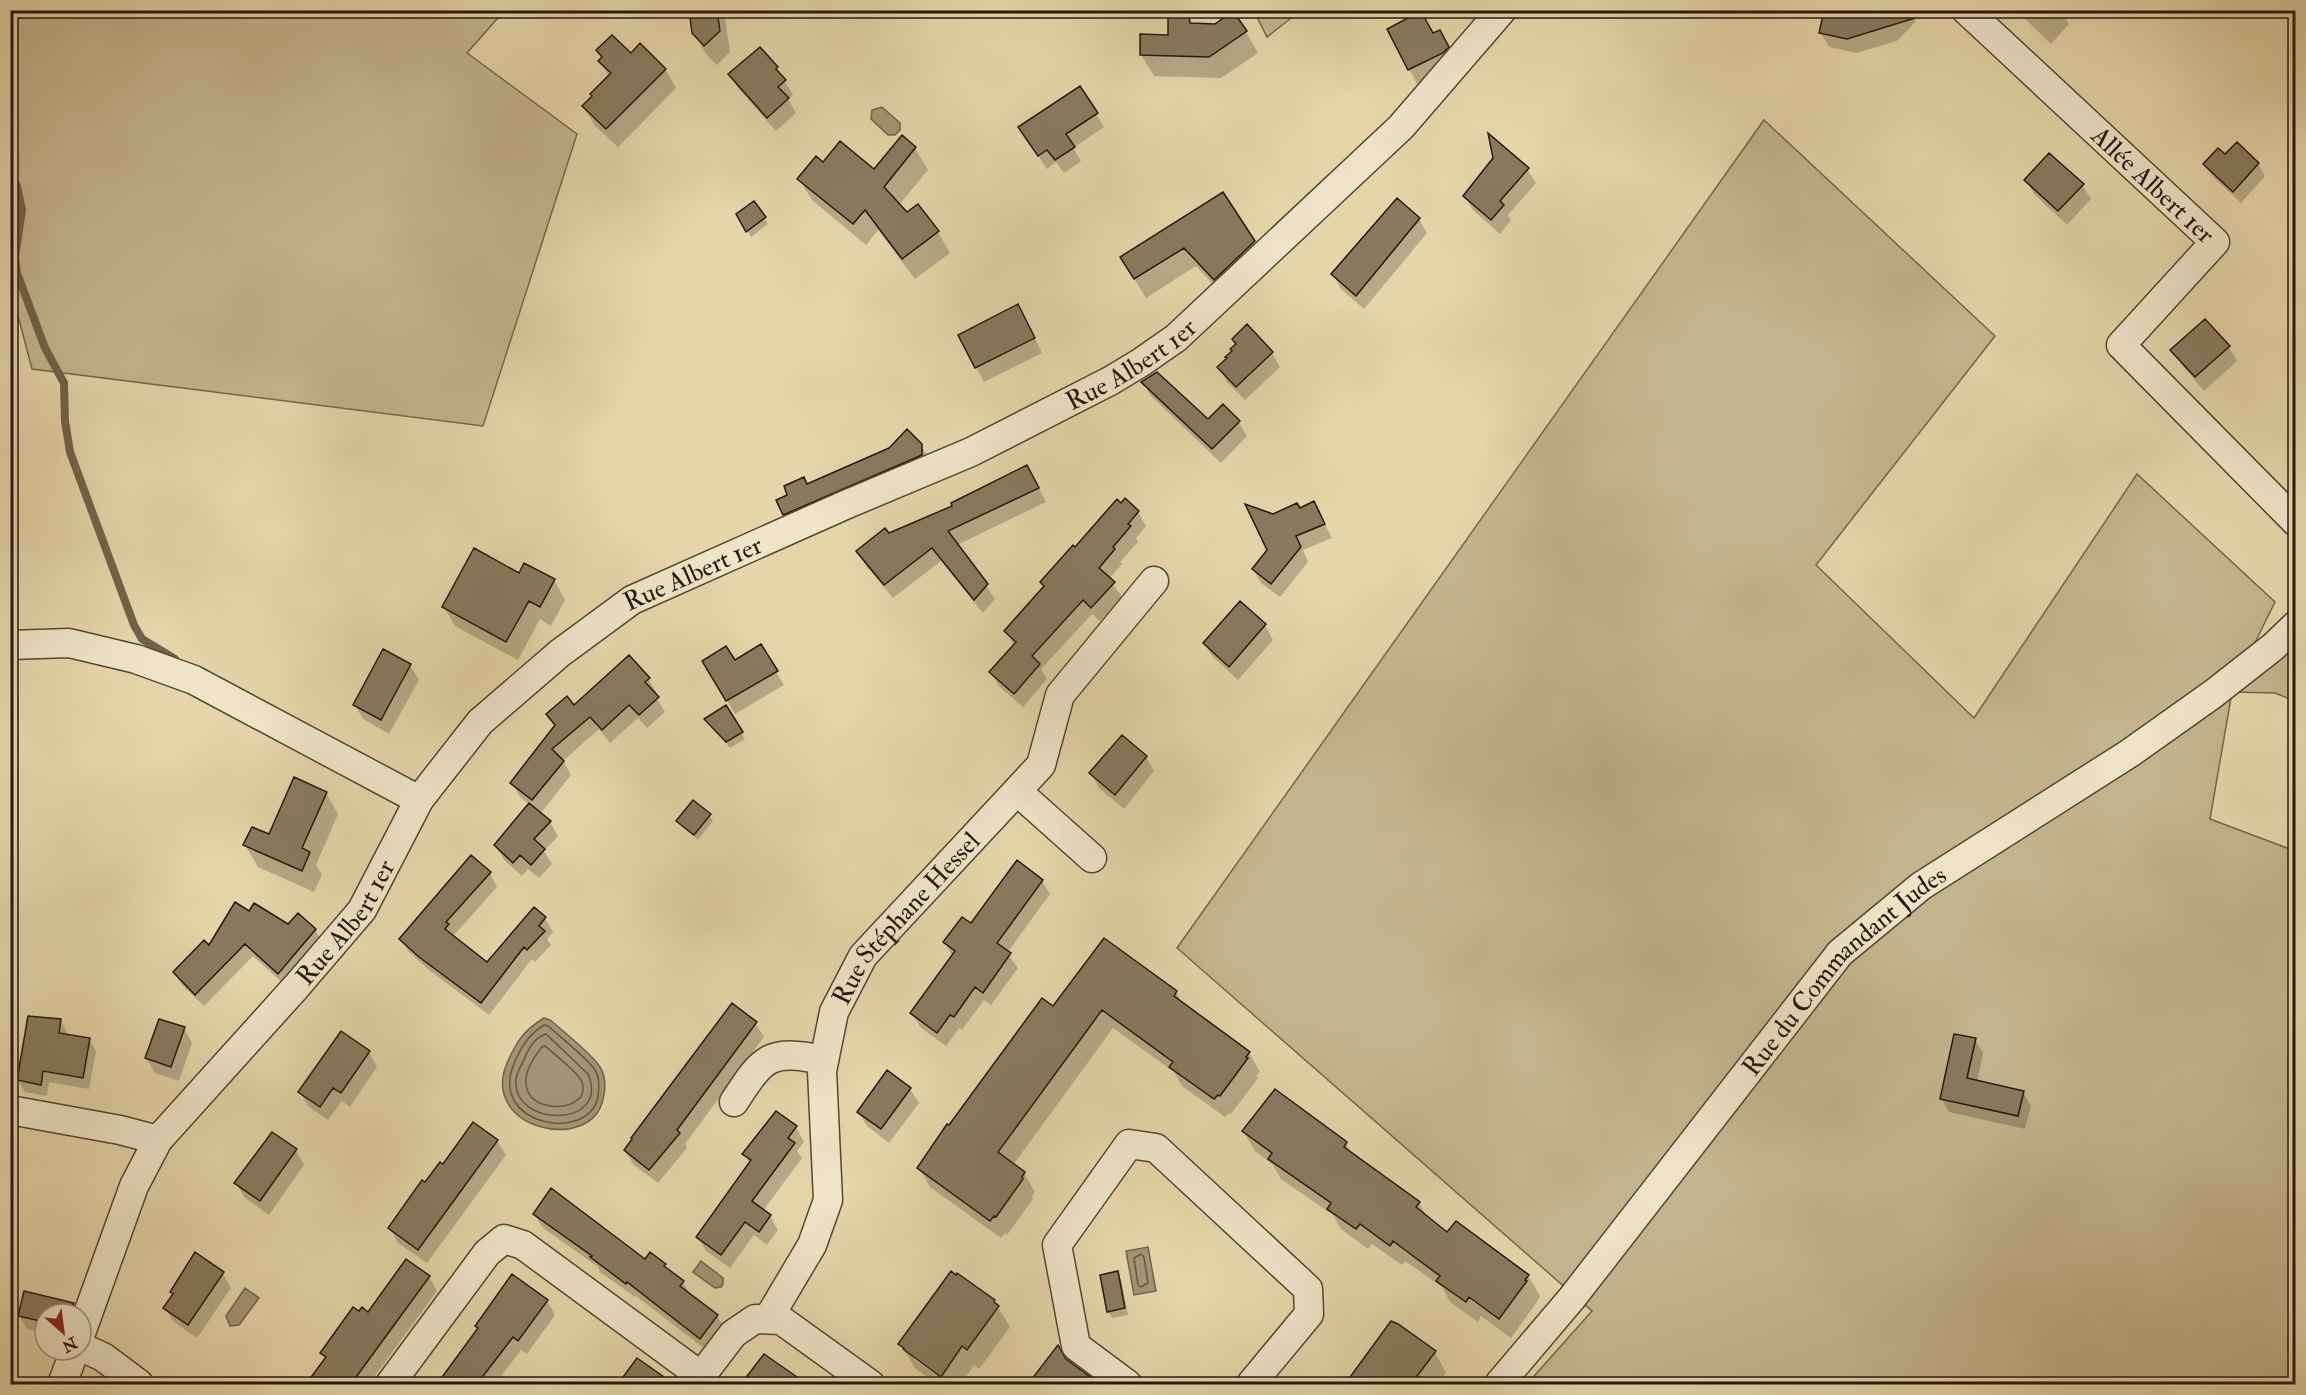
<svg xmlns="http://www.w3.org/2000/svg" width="2306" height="1395" font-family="'IM FELL Double Pica',serif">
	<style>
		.green { fill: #c5b58e; stroke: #76664d; stroke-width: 1.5 }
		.water { fill: #a49474; stroke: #72624a; stroke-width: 1.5 }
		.shadow { fill: #0003; fill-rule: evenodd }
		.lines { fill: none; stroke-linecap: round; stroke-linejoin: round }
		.shore { stroke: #655640; stroke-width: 1.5 }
		.stream { stroke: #72624a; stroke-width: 8 }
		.building { fill: #897a5e; stroke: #26170c; stroke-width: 1.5 }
		.minor-casing { stroke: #564633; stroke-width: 31 }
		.minor { stroke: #eee4c7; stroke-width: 28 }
		.labels { text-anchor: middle; stroke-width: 4.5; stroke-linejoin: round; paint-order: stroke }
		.street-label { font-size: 26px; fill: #26170c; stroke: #eee4c7 }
	</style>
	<rect width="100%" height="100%" fill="#e5d5a9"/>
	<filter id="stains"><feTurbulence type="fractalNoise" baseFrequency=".00333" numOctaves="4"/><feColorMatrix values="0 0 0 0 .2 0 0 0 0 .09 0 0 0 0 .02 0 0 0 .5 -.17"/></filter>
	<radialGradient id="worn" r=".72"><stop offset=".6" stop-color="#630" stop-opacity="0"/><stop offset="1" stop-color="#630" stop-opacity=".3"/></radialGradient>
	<path class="green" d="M10 11H504L467 53 577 134 483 426 32 369 11 289Z
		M1254 11H1300L1267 37Z
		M1764 120 1995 336 1816 565 1974 718 2137 474 2275 602 2232 689 2295 636V701L2275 693 2232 692 2210 819 2295 851V1384H1527L1592 1311 1177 948Z"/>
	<path class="water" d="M882 107 900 123V130L895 135H888L871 119 872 110Z
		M544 1018 550 1020C562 1030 594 1056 600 1067 606 1077 606 1088 603 1099 592 1154 479 1130 507 1063 517 1041 523 1031 544 1018Z
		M1148 1247 1156 1291 1134 1295 1126 1251Z
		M701 1261 723 1278V1284L721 1287 715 1288 693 1272Z
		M245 1288 259 1298 239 1325 230 1326 226 1316Z"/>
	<path class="shadow" d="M691 10H724L730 52 717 65 706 54 694 33Z
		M1910 10 1916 21 1897 41 1856 53 1829 47 1821 33Z
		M2016 10H2061L2069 24 2051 44Z
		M1188 17 1193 25 1246 32 1258 53 1221 78 1154 76 1141 55 1169 36Z
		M1389 30 1447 46 1456 62 1451 67 1417 84Z
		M598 51 631 55 665 69 676 88 618 147 595 126 584 107 609 77 600 61 602 59Z
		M777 68 793 95 788 99 796 113 776 131 738 88 730 74Z
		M1096 114 1104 127 1073 148 1081 161 1064 173 1056 162 1047 169 1028 141Z
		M2237 144 2258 164 2265 176 2241 203 2212 176 2205 164 2225 156Z
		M915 148 928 170 899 205 907 214 938 232 950 253 915 279 878 230 866 245 812 200 799 179 823 164 874 171Z
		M1527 169 1536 183 1508 215 1511 220 1500 234 1473 210 1464 196Z
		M2026 180 2082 185 2091 199 2067 225 2034 194Z
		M1223 194 1265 262 1226 298 1196 266 1146 298 1133 277Z
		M738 214 764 218 768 224 751 237Z
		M1419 219 1427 233 1364 309 1341 289 1333 274Z
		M1026 321 1042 353 984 382 960 336Z
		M2205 321 2229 347 2237 361 2204 391 2181 364 2172 350Z
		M1272 353 1280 367 1245 400 1227 382 1219 368Z
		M1143 382 1208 421H1238L1247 436 1221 463 1151 396Z
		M921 445 929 459 792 527 784 514 807 485Z
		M1035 481 1046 502 957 545 995 599 983 613 941 561 893 598 866 566 858 552 888 535Z
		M1299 509 1321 517 1332 538 1303 550 1308 562 1280 597 1261 583 1253 569 1269 550 1273 516Z
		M1138 512 1146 526 1136 538 1138 542 1120 562 1122 564 1109 579 1122 597 1100 621 1092 614 1041 669 1047 679 1023 707 999 686 991 672 1014 646 1006 631 1045 588 1042 583 1075 549Z
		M520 575 554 580 565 600 551 626 540 619 518 660 455 626 444 607Z
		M1240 603 1265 625 1273 640 1238 680 1213 657 1204 643Z
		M384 651 410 665 419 680 389 734 363 719 355 705Z
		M734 662 776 672 784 685 735 714 712 675Z
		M648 678 656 692 654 694 665 712 647 728 638 718 610 743 599 729 563 761 571 775 540 814 550 822 558 836 544 851 552 864 539 878 528 869 522 876 504 860 496 846 530 805 520 797 512 783 555 727 548 714 574 707Z
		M726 707 745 739 730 748 706 719Z
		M1146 757 1154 771 1124 809 1099 788 1091 773Z
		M326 793 338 814 316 865 322 875 314 892 258 867 245 845 270 836Z
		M709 815 713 821 698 840 682 827 678 821Z
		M490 873 497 887 454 935 456 939 487 964 534 909 545 918 553 932 547 939 551 945 535 962 532 959 489 1015 429 970 409 952 401 939Z
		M1042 881 1050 894 1007 953 1018 968 991 1005 984 1000 962 1030 959 1028 946 1046 920 1027 912 1013 953 957 945 942Z
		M250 913 288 926 298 915 315 930 323 943 286 986 253 956 204 1006 182 985 175 972 210 947Z
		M1176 992 1183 1005 1249 1053 1260 1072 1256 1076 1258 1078 1231 1114 1229 1113 1225 1117 1182 1086 1174 1072 1113 1028 1013 1165 1024 1173 1035 1192 1032 1196 1033 1199 1007 1235 1005 1233 1001 1238 930 1187 919 1168 949 1127 1053 1008Z
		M60 1020 67 1032 66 1035 89 1039 96 1051 89 1089 49 1082 47 1096 25 1092 18 1080Z
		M755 1023 764 1037 685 1144 687 1148 658 1183 634 1165 625 1151Z
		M184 1028 192 1043 179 1081 155 1073 146 1058Z
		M342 1033 369 1052 377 1067 350 1107 342 1101 328 1120 308 1106 300 1092Z
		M1975 1040 1983 1053 1977 1082 2023 1092 2031 1106 2025 1129 1949 1112 1941 1098Z
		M910 1089 919 1103 889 1143 867 1126 858 1112Z
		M474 1124 497 1141 506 1155 427 1263 398 1243 390 1228 425 1184 443 1166Z
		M796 1127 804 1142 797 1151 802 1158 763 1211 770 1216 778 1230 767 1245 754 1235 730 1268 706 1251 698 1237 750 1164 744 1154Z
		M1243 1131 1346 1143 1352 1155 1419 1203 1428 1219 1447 1234 1528 1276 1540 1296 1537 1302 1511 1338 1481 1316 1478 1322 1450 1302 1442 1287 1405 1261 1402 1265 1372 1244 1368 1249 1341 1229 1333 1215 1281 1179 1272 1164 1255 1151Z
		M296 1150 304 1165 269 1215 244 1197 236 1183Z
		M10 1199 14 1205 10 1222Z
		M534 1214 645 1261 665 1265 669 1272 683 1282 691 1296 717 1316 726 1330 709 1352 636 1296 635 1297 600 1272 598 1267 543 1228Z
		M195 1254 223 1274 231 1288 197 1338 174 1322 165 1308Z
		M407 1261 429 1277 437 1291 369 1384H307L326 1359 322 1353 368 1314Z
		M1117 1273 1121 1279 1128 1315 1112 1318 1108 1311Z
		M958 1275 994 1301 1010 1327 979 1369 974 1365 961 1384H937L916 1369 900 1344ZM914 1355 948 1380 946 1382 914 1359Z
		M547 1301 555 1315 527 1354 521 1350 495 1384H439L479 1330Z
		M65 1302 71 1314H45V1333L27 1329 19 1316Z
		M1392 1323 1435 1352 1446 1373 1438 1384H1347Z
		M1058 1347 1065 1360 1098 1384H1030Z
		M637 1360 658 1375 664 1384H620Z
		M748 1378 796 1379 800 1384H752Z"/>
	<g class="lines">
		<path class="shore" d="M544 1025 548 1026C559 1036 588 1059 595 1070 600 1078 599 1088 598 1097 588 1144 488 1125 514 1064 521 1047 528 1035 544 1025Z
			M546 1034 588 1074C611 1129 511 1128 516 1079 517 1073 520 1067 523 1062 528 1050 533 1038 546 1034Z
			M545 1046C553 1053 579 1073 582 1082 595 1121 486 1116 542 1047Z
			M1141 1254 1144 1257 1148 1283 1141 1287 1138 1285 1134 1258Z"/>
		<path class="stream" d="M10 174 17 186 22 210 15 257 17 273 45 348 64 383 65 421 70 452 134 625 142 639 175 659"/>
	</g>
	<path class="building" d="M689 10H717L720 31 704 46 692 33Z
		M1824 10H1925V15L1847 39 1819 33Z
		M1233 11 1247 31 1209 57 1140 55V34L1168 35V15L1189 16 1190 23 1215 24Z
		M1421 11 1433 33 1440 30 1449 47 1443 53 1408 70 1387 29Z
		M612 35 631 53 640 43 666 69 606 129 582 106 592 96 590 94 611 73 598 61 602 57 596 50Z
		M760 47 778 67 776 69 786 80 778 87 789 98 767 118 728 74Z
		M1080 86 1098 113 1066 134 1075 147 1055 160 1047 150 1038 156 1018 127Z
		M1488 133 1529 168 1500 201 1504 205 1491 220 1463 196 1493 158Z
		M902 135 916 147 884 187 907 212 918 204 939 231 902 259 865 210 853 224 797 179 816 156 823 162 840 141 874 169Z
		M2237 142 2259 163 2233 192 2203 164 2218 148 2225 154Z
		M2049 153 2084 184 2058 211 2024 180Z
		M1223 192 1255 241 1214 280 1184 248 1134 279 1120 257Z
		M1397 198 1420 218 1356 296 1331 274Z
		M754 201 766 217 746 232 736 214Z
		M1018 304 1035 338 975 368 958 335Z
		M2205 319 2230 346 2195 377 2170 350Z
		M1247 324 1273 352 1236 387 1217 367 1227 358 1225 357 1232 351 1230 349 1236 344 1232 339Z
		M1157 372 1208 419 1223 404 1240 421 1212 449 1141 382Z
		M907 429 922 444V455L783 515 776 500 787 495 784 486 804 477 807 484 889 448Z
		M1027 465 1039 488 948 531 988 584 974 600 932 548 884 585 856 551 885 528 889 533 952 506 951 503Z
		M1125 498 1139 511 1128 524 1131 526 1113 547 1115 549 1099 568 1115 582 1091 608 1083 600 1032 656 1040 664 1014 694 989 672 1016 642 1004 631 1044 586 1040 582 1073 545 1075 547 1117 499 1121 503Z
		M1314 501 1325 524 1296 536 1301 547 1271 584 1252 569 1267 550 1245 504 1273 514 1297 503 1300 508Z
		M474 548 519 573 524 563 555 579 540 607 529 601 506 642 442 607Z
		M1240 601 1266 624 1229 667 1203 643Z
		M761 644 778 671 726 701 702 661 726 646 735 660Z
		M383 649 411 664 381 720 353 705Z
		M629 655 650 678 645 682 659 697 639 715 629 705 602 730 590 717 552 749 564 761 532 800 510 783 555 725 546 714 567 696 574 705Z
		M726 705 743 732 726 742 704 719Z
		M1122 735 1147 756 1115 795 1089 773Z
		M294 777 327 792 302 848 310 852 302 871 243 845 252 827 269 834Z
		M693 800 711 814 694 835 676 821Z
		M529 803 551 821 534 839 545 849 531 865 520 855 513 863 494 845Z
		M471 855 491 872 446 922 449 924 445 929 487 962 534 907 546 917 539 926 545 931 527 950 524 947 481 1003 419 957 399 939Z
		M1017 860 1043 880 997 943 1011 953 983 993 975 987 954 1017 950 1015 937 1033 910 1013 955 951 943 942 962 917 971 923Z
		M235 902 249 911 254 903 288 924 298 913 316 929 278 974 245 944 195 995 173 972 204 940 209 945Z
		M1104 938 1177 991 1174 996 1250 1052 1246 1057 1248 1058 1220 1096 1218 1095 1214 1099 1169 1067 1173 1062 1102 1010 998 1152 1025 1172 1022 1177 1023 1179 996 1217 994 1216 990 1221 917 1168 947 1124 949 1125 1042 998 1053 1006Z
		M732 1003 757 1022 677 1130 680 1133 649 1170 624 1150 632 1139 631 1138Z
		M28 1016 61 1019 59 1033 90 1038 83 1078 43 1071 41 1085 17 1080Z
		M159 1019 185 1027 171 1067 145 1058Z
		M341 1031 370 1051 341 1093 333 1088 320 1107 298 1092Z
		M1954 1034 1976 1038 1967 1078 2024 1091 2018 1116 1940 1099Z
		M887 1070 911 1088 881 1129 857 1112Z
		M1275 1089 1347 1142 1344 1147 1420 1202 1416 1207 1447 1232 1456 1221 1529 1275 1525 1280 1527 1281 1499 1319 1469 1297 1466 1302 1436 1281 1440 1276 1393 1241 1390 1246 1360 1224 1356 1229 1327 1209 1331 1203 1268 1159 1272 1153 1242 1131Z
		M776 1111 797 1126 788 1138 795 1143 752 1201 771 1215 759 1232 745 1222 721 1255 696 1237 751 1160 742 1154Z
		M473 1122 498 1140 418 1250 388 1228 422 1180 425 1182 440 1162 443 1164Z
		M272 1132 297 1149 260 1201 234 1183Z
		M551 1188 645 1259 650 1252 666 1264 664 1266 684 1281 680 1286 718 1315 700 1339 627 1282 626 1284 590 1257 592 1256 533 1214Z
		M195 1252 224 1272 188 1325 163 1308 173 1294 170 1292Z
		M406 1259 430 1276 351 1384H306L326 1357 320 1353 353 1307 359 1311 362 1307 368 1312Z
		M951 1271 956 1275 957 1273 995 1300 994 1302 999 1306 967 1350 962 1346 941 1377 903 1349 904 1348 898 1344Z
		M1118 1271 1125 1308 1107 1312 1100 1275Z
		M512 1274 548 1300 518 1341 513 1337 477 1384H437L478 1328 475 1326Z
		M24 1291 74 1303 70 1314H45V1322L18 1316Z
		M1391 1321 1398 1324 1436 1351 1411 1384H1345Z
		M1058 1345 1066 1359 1100 1384H1028Z
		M764 1354 807 1384H741Z
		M637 1358 674 1384H618Z"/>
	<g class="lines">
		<defs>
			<g id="minor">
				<path id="s1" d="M1966 10 2215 242 2121 345 2296 522"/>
				<path d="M10 645 69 643 136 659 194 680 419 800"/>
				<path d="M1018 792 1092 858"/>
				<path d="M734 1102C764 1056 769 1049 824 1060"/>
				<path d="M10 1110 120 1130 158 1140"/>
				<path id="s2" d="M768 1319 812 1245 828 1200 822 1071 834 1012 863 956 1041 765 1060 695 1154 581"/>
				<path id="s3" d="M81 1333 134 1186 158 1140 296 987 362 910 419 800 480 722 560 653 632 600 845 505 971 452 1110 381 1140 363 1176 338 1401 127 1502 10"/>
				<path d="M81 1347 103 1357 139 1384"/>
				<path d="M62 1384 75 1350"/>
				<path d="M390 1384 487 1253 504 1239 523 1245 701 1376"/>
				<path d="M695 1384 733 1334 755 1319 781 1320 870 1384"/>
				<path d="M1127 1384 1076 1346 1057 1245 1129 1144 1156 1148 1308 1289 1309 1314 1251 1384"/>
				<path id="s4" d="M1499 1384 1572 1298 1840 953 1921 886 2130 753 2213 694 2273 647 2296 625"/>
			</g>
		</defs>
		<use href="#minor" class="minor-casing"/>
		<use href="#minor" class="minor"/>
	</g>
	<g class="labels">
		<g class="street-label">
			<text dy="9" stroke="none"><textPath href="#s1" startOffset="256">Allée Albert 1er</textPath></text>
			<text dy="9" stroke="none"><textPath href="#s3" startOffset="1486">Rue Albert 1er</textPath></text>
			<text dy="9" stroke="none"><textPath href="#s3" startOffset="1000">Rue Albert 1er</textPath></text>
			<text dy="9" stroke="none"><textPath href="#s3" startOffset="496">Rue Albert 1er</textPath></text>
			<text dy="9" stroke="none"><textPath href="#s2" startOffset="442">Rue Stéphane Hessel</textPath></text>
			<text dy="9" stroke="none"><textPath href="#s4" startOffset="540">Rue du Commandant Judes</textPath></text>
		</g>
	</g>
	<rect width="2306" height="1395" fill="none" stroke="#e5d5a9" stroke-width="36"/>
	<rect x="12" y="12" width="2282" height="1371" fill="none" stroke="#26170c" stroke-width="3"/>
	<rect x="18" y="18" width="2270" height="1359" fill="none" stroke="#26170c" stroke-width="1.5"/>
	<g transform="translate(63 1332) rotate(152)"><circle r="28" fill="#eee4c7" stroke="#9e927c" stroke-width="1.5"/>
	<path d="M0-4.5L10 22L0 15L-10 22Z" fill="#8f2418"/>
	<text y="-9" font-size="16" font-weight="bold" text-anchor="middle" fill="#26170c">N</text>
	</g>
	<rect width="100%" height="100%" filter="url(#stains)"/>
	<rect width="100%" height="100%" fill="url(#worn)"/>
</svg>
